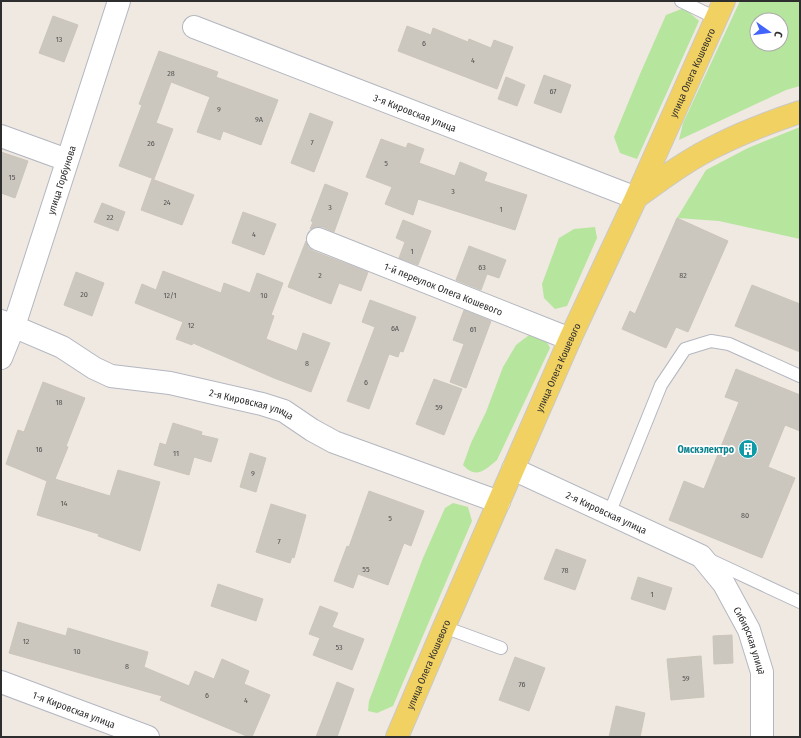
<svg xmlns="http://www.w3.org/2000/svg" width="801" height="738" font-family="'Fira Sans Condensed',sans-serif">
	<style>
		.green { fill: #b6e59e; fill-rule: evenodd }
		.building { fill: #cbc7bf; stroke: #cbc5ba }
		.lines { fill: none; stroke-linecap: round; stroke-linejoin: round }
		.lane-casing { stroke: #b4b7c1; stroke-width: 14 }
		.street-casing { stroke: #b4b7c1; stroke-width: 24 }
		.primary-casing { stroke: #c9c9c9; stroke-width: 24 }
		.lane { stroke: #fff; stroke-width: 12 }
		.street { stroke: #fff; stroke-width: 22 }
		.primary { stroke: #f2d163; stroke-width: 22 }
		.labels { text-anchor: middle; stroke-width: 3.5; stroke-linejoin: round; paint-order: stroke }
		.number-label { font-size: 8px; fill: #555452 }
		.street-label { font-size: 10px; fill: #2e2e2e; stroke: #fff }
		.culture-label { font-size: 10px; font-weight: bold; fill: #0d838f; stroke: #fff; text-anchor: end }
	</style>
	<rect width="100%" height="100%" fill="#efe9e1"/>
	<path class="green" d="M740 1H800V86L786 90 679 140 683 123ZM757 20H781V44H757Z
		M684 8 699 21 637 159 620 153 614 137 640 74 666 15Z
		M800 127V239L719 221 677 218 706 170 748 148Z
		M595 227 597 238 567 306 555 309 544 298 542 284 559 238 574 229Z
		M533 332 544 336 550 348 497 460C484 471 476 479 463 465L471 443 486 412 503 367 516 345Z
		M453 503 468 507 472 521 393 706 377 713 368 711 369 701 423 558 445 508Z"/>
	<path class="building" d="M53 16 78 25 64 62 39 53Z
		M407 26 431 35 433 28 468 42 469 39 491 48 494 40 513 47 497 89 398 51Z
		M159 51 218 72 216 77 278 100 261 145 223 131 220 140 197 132 210 97 171 82 156 123 173 129 154 179 119 166 142 105 139 104Z
		M544 75 571 85 561 113 534 103Z
		M506 77 525 85 517 106 498 99Z
		M310 113 333 122 314 172 291 163Z
		M381 139 406 148 408 143 424 149 419 163 455 176 460 162 487 173 484 181 527 195 515 230 418 199 413 215 385 204 392 187 366 177Z
		M1 152 28 161 15 198 1 193Z
		M152 179 194 195 182 225 141 210Z
		M325 184 348 193 334 232 323 227H317L310 229 313 222 311 221Z
		M102 203 125 212 118 231 94 222Z
		M243 212 276 224 264 255 232 243Z
		M677 218 728 241 688 332 676 327 666 348 622 329 630 311 635 314Z
		M403 220 431 231 418 265 399 258 405 242 396 238Z
		M306 241 308 247 313 251 368 272 361 291 339 283 331 304 288 287Z
		M469 246 506 260 499 278 487 274 481 290 456 280Z
		M163 271 221 293 224 283 250 293 257 273 283 283 271 315 274 316 266 339 297 351 303 333 330 343 311 392 274 378 193 343 192 345 176 339 183 322 135 303 142 284 156 290Z
		M76 272 104 283 92 316 64 305Z
		M752 285 800 304V352L735 326Z
		M370 300 416 317 403 352 400 351 398 357 389 354 369 409 347 401 375 327 362 322Z
		M464 310 491 321 466 388 450 382 464 344 453 340Z
		M736 369 800 395V431L785 425 768 467 795 478 762 558 669 520 684 481 704 489 739 402 725 397Z
		M434 379 462 389 444 435 416 424Z
		M43 382 85 398 66 446 68 447 55 479 110 496 118 470 160 482 140 551 98 536 99 534 37 515 47 481 6 464 18 430 24 432Z
		M173 423 202 432 201 435 218 439 211 462 194 457 189 475 154 465 160 443 166 445Z
		M250 453 266 458 256 492 240 487Z
		M369 491 424 511 411 546 404 543 388 585 358 574 353 588 334 581 347 546 349 547Z
		M271 504 306 515 294 558 292 557 290 563 256 552Z
		M556 549 586 560 575 590 544 579Z
		M638 577 672 588 665 610 631 599Z
		M218 584 263 599 256 621 211 606Z
		M320 606 338 613 332 627 364 639 352 670 313 655 320 638 309 634Z
		M18 622 66 636 68 628 148 652 144 667 189 686 195 671 214 679 222 659 249 671 244 684 270 695 252 737H249L160 700 162 696 9 653Z
		M732 635 733 663 714 664 713 636Z
		M701 656 704 697 671 700 667 659Z
		M515 657 545 668 529 711 499 700Z
		M337 682 354 689 337 737H316Z
		M616 706 645 713 640 737H609Z"/>
	<g class="lines">
		<defs>
			<path id="lane" d="M681 1 716 18
				M609 514 661 385 685 349 711 341 729 344 800 376
				M710 560 800 602
				M444 627 501 648"/>
			<g id="street">
				<path id="s1" d="M194 27 636 198"/>
				<path d="M1 136 67 160"/>
				<path id="s2" d="M318 239 570 339"/>
				<path id="s3" d="M1 321 62 347 94 368 111 376 170 383 262 404 284 411 312 430 334 442 499 502"/>
				<path id="s4" d="M1 358 14 326 119 1"/>
				<path id="s5" d="M513 469 701 556 724 584 749 630 762 672V737"/>
				<path id="s6" d="M1 682 148 737"/>
			</g>
			<g id="primary">
				<path d="M637 197C663 178 690 158 720 144 746 131 773 121 800 112"/>
				<path id="s7" d="M397 737 444 627 570 339 636 198 724 1"/>
			</g>
		</defs>
		<use href="#lane" class="lane-casing"/>
		<use href="#street" class="street-casing"/>
		<use href="#primary" class="primary-casing"/>
		<use href="#lane" class="lane"/>
		<use href="#street" class="street"/>
		<use href="#primary" class="primary"/>
	</g>
	<defs>
		<symbol id="building-disc" viewBox="-11 -11 22 22"><circle r="9.5" fill="#0f9aa8" stroke="#fff"/><path d="M-4-6H4V6H1V3H-1V6H-4ZM-2.5-4.3h1.7v1.8h-1.7ZM.8-4.3h1.7v1.8H.8ZM-2.5-1h1.7V.8h-1.7ZM.8-1h1.7V.8H.8Z" fill="#fff"/></symbol>
	</defs>
	<g fill-rule="evenodd">
		<use href="#building-disc" x="737" y="438" width="22" height="22"/>
	</g>
	<g class="labels">
		<g class="number-label">
			<text x="59" y="42">13</text>
			<text x="424" y="46">6</text>
			<text x="473" y="63">4</text>
			<text x="171" y="76">28</text>
			<text x="553" y="94">67</text>
			<text x="219" y="112">9</text>
			<text x="259" y="122">9А</text>
			<text x="312" y="145">7</text>
			<text x="151" y="146">26</text>
			<text x="386" y="166">5</text>
			<text x="12" y="180">15</text>
			<text x="453" y="194">3</text>
			<text x="167" y="205">24</text>
			<text x="330" y="210">3</text>
			<text x="501" y="212">1</text>
			<text x="110" y="220">22</text>
			<text x="254" y="237">4</text>
			<text x="412" y="254">1</text>
			<text x="482" y="270">63</text>
			<text x="320" y="278">2</text>
			<text x="683" y="278">82</text>
			<text x="84" y="297">20</text>
			<text x="170" y="298">12/1</text>
			<text x="264" y="298">10</text>
			<text x="191" y="328">12</text>
			<text x="395" y="331">6А</text>
			<text x="473" y="332">61</text>
			<text x="307" y="366">8</text>
			<text x="366" y="385">6</text>
			<text x="59" y="405">18</text>
			<text x="439" y="410">59</text>
			<text x="39" y="452">16</text>
			<text x="176" y="456">11</text>
			<text x="253" y="476">9</text>
			<text x="64" y="506">14</text>
			<text x="745" y="518">80</text>
			<text x="390" y="521">5</text>
			<text x="279" y="544">7</text>
			<text x="366" y="572">55</text>
			<text x="565" y="573">78</text>
			<text x="652" y="597">1</text>
			<text x="26" y="644">12</text>
			<text x="339" y="650">53</text>
			<text x="77" y="654">10</text>
			<text x="127" y="669">8</text>
			<text x="686" y="681">59</text>
			<text x="522" y="687">76</text>
			<text x="207" y="698">6</text>
			<text x="246" y="703">4</text>
		</g>
		<g class="street-label">
			<text dy="4" stroke="none"><textPath href="#s7" startOffset="727">улица Олега Кошевого</textPath></text>
			<text dy="4" stroke="none"><textPath href="#s1" startOffset="237">3-я Кировская улица</textPath></text>
			<text dy="4" stroke="none"><textPath href="#s4" startOffset="188">улица Горбунова</textPath></text>
			<text dy="4" stroke="none"><textPath href="#s2" startOffset="135">1-й переулок Олега Кошевого</textPath></text>
			<text dy="4" stroke="none"><textPath href="#s7" startOffset="403">улица Олега Кошевого</textPath></text>
			<text dy="4" stroke="none"><textPath href="#s3" startOffset="267">2-я Кировская улица</textPath></text>
			<text dy="4" stroke="none"><textPath href="#s5" startOffset="103">2-я Кировская улица</textPath></text>
			<text dy="4" stroke="none"><textPath href="#s5" startOffset="306">Сибирская улица</textPath></text>
			<text dy="4" stroke="none"><textPath href="#s7" startOffset="79">улица Олега Кошевого</textPath></text>
			<text dy="4" stroke="none"><textPath href="#s6" startOffset="78">1-я Кировская улица</textPath></text>
		</g>
		<g class="culture-label">
			<text x="734" y="453">Омскэлектро</text>
		</g>
	</g>
	<rect width="801" height="738" fill="none" stroke="#2e2e2e" stroke-width="4"/>
	<g transform="translate(769 32) rotate(104)"><circle r="19" fill="#ffffff" stroke="#ababab"/>
	<path d="M0-3L7 15L0 10L-7 15Z" fill="#4264fb"/>
	<text y="-6" font-size="11" font-weight="bold" text-anchor="middle" fill="#2e2e2e">С</text>
	</g>
</svg>
